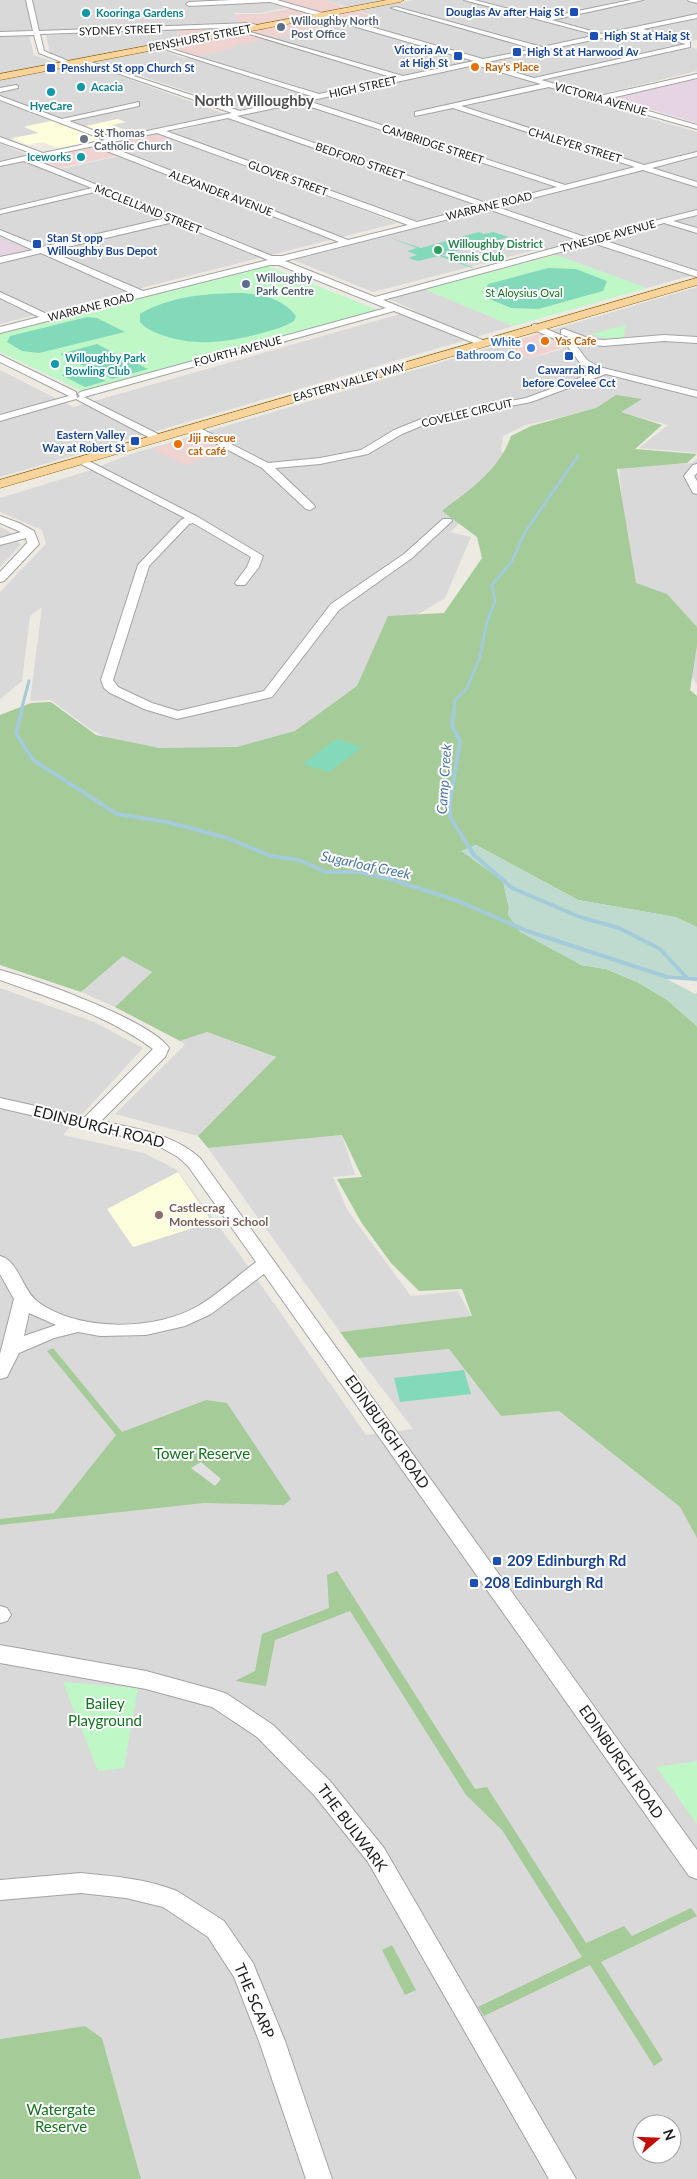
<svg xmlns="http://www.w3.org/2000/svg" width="697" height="2179" font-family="Lato,sans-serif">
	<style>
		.residential { fill: #dad9d9; fill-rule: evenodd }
		.commercial { fill: #eed3d1 }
		.industrial { fill: #e6d4e2 }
		.education { fill: #fcfedb }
		.forest { fill: #a5cb98 }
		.wetland { fill: #bfdbcf }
		.park { fill: #bff7c6 }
		.pitch { fill: #82dabb }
		.parking { fill: #e0e0e0 }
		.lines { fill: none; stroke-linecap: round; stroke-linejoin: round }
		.stream-far1 { stroke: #a3cbda; stroke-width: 3 }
		.stream { stroke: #a3cbda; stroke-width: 4 }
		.minor-casing { stroke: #a3a3a3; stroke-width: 2 }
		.major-casing { stroke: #8f6605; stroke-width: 1 }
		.minor { fill: #fff; fill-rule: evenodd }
		.major { fill: #f8d49c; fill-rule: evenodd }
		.transit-dot { fill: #1a4fb4; stroke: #fff; stroke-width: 2 }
		.culture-dot { fill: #0f9aa8; stroke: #fff; stroke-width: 2 }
		.service-dot { fill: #5c6f8a; stroke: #fff; stroke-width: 2 }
		.food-dot { fill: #e8710a; stroke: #fff; stroke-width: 2 }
		.worship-dot { fill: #6b7280; stroke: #fff; stroke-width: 2 }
		.leisure-dot { fill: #2e9e5b; stroke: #fff; stroke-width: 2 }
		.shop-dot { fill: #3f7fe0; stroke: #fff; stroke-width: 2 }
		.education-dot { fill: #8d6e63; stroke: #fff; stroke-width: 2 }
		.labels { text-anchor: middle; stroke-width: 4; stroke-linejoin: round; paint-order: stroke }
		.far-transit-label { font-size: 11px; font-weight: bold; fill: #164399; stroke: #fff; text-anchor: start }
		.far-culture-label { font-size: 11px; font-weight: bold; fill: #0d838f; stroke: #fff; text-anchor: start }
		.far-service-label { font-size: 11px; font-weight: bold; fill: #4e5e75; stroke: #fff; text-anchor: start }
		.far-street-label { font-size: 11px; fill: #1c1c1c; stroke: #fff }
		.far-food-label { font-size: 11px; font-weight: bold; fill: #c56008; stroke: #fff; text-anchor: start }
		.far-worship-label { font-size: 11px; font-weight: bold; fill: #5b616d; stroke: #fff; text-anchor: start }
		.far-leisure-label { font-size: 11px; font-weight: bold; fill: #27864d; stroke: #fff; text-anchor: start }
		.far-park-label { font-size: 11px; fill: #0f751b; stroke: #fff }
		.far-shop-label { font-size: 11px; font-weight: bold; fill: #366cbe; stroke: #fff; text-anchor: end }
		.education-label { font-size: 12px; font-weight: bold; fill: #785e54; stroke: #fff; text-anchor: start }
		.water-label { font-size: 14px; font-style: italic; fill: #4c77a8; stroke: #fff }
		.far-district-label { font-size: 15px; font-weight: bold; fill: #4f4f4f; stroke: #fff }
		.near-street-label { font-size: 15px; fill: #1c1c1c; stroke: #fff }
		.near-park-label { font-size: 15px; fill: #0f751b; stroke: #fff }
		.near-transit-label { font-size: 15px; font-weight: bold; fill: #164399; stroke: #fff; text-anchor: start }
	</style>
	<rect width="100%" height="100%" fill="#edeae2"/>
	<path class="residential" d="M0 0H259L286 8 260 13H234L239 23 0 32Z
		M323 0H385L348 7Z
		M413 0H697V40L679 44 697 49V71L582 99 697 132V274L647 288 539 249 373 292 293 260 429 225 171 132 253 113 95 61 158 49 184 58 197 56 234 48 229 46 383 18 358 11Z
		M177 30 179 36 173 37 182 40 73 61 50 53 46 35Z
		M0 36H29L34 55 57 63 0 74Z
		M70 66 90 73 104 70 225 114 133 133 111 125 118 119 85 126 63 118 25 126 40 133 0 141V79Z
		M180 142 397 223 0 324V143L61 169Z
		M697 287V453L639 448 668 425 603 408 526 425 503 436 501 452 526 463 450 532 471 537 445 598 407 621 367 748 134 753 90 729 51 700 30 701 42 607 30 616 22 681 0 699V592L46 544 42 530 0 512V498L88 471 128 455 499 345 530 358 560 350 564 347 560 341 541 333Z
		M424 289 513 326 0 477V370L73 407 414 310 389 299Z
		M697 459V685L629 581 619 468 692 463Z
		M0 527 10 532 21 545 0 567Z
		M123 956 152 972 115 1007 81 992Z
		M0 988 94 1022 143 1048 63 1135 144 1153 177 1170 240 1255 366 1435 413 1429 359 1358 449 1349 501 1416 559 1411 680 1507 697 1538V2179H141L102 2038 85 2026 0 2039ZM642 2124H672V2154H642Z
		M206 1032 276 1057 198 1136 115 1114 185 1045 180 1041Z
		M342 1135 355 1175 333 1177 348 1211 411 1296 458 1291 472 1317 340 1332 208 1148Z"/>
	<path class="commercial" d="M279 0H323L381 19 231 46 236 48 197 56 164 46 185 41 172 37 179 36 177 29 240 25 234 14H260L300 7Z
		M156 134 180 142 60 168 39 159Z
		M541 333 559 340 564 347 530 358 499 345Z
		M197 435 228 452 184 465 152 449Z"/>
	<path class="industrial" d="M697 79V123L612 98Z
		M0 238 29 251 0 257Z"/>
	<path class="education" d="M118 119 126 122 112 125 133 133 59 148 42 142 28 145 12 138 39 133 24 127 52 121 73 129Z
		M178 1172 212 1222 133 1247 107 1209Z"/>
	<path class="forest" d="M616 395 642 399 621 412 662 425 635 449 697 454 687 463 617 469 636 583 667 594 697 627V645L690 690 697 696V927L675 917 578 900 476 845 462 851 503 881 509 908 508 915 581 965 606 969 637 982 666 999 697 1026V1538L680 1507 559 1411 501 1416 449 1349 359 1358 340 1332 472 1316 462 1289 419 1291 391 1263 361 1222 337 1179 362 1177 342 1135 208 1148 198 1136 276 1057 207 1032 180 1041 115 1007 152 972 123 956 81 992 0 965V715L31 703 51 702 96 735 159 748 237 747 295 731 357 686 388 616 444 613 482 558 477 537 442 511C469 490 499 471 511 436L531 426 596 408Z
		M53 1348 122 1432 206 1400 227 1403 291 1499 284 1505 204 1503 0 1525V1519L54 1513 116 1435 47 1351Z
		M337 1571 475 1789 487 1787 586 1943 624 1926 632 1936 691 1908 697 1916 601 1962 663 2060 654 2066 590 1965 484 2016 478 2007 582 1957 502 1830 466 1795 350 1611 275 1640 266 1686 235 1681 255 1671 262 1634 329 1608 327 1575Z
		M392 1945 416 1990 405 1995 382 1950Z
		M85 2026 102 2038 141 2179H0V2039Z"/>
	<path class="wetland" d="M476 845 578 900 675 917 697 927V977L668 975 667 979 695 994 697 993V1026L666 999 637 982 606 969 581 965 520 932 508 915 509 908 503 881 461 851Z"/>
	<path class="park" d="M556 255 647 288 513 326 424 289Z
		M268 266 378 310 84 392 0 352V333Z
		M625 325 624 338 610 340 591 334Z
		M63 1682 138 1688 124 1768 98 1771Z
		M697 1761V1824L656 1767Z"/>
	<path class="pitch" d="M479 232 484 234 493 232 509 237 442 255 474 268H472L439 256 418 261 408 258 417 255 407 251 417 248 388 237 421 248Z
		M548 268 576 269 607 281 603 291 538 309 511 308 484 297 488 284Z
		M243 293C264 295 283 299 296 316L294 321C284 327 273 330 262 333 226 343 194 347 159 334 152 331 145 328 140 322V314C169 296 209 293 243 293Z
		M87 317 97 318 125 332 39 353 22 351 7 342 10 336Z
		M97 344 120 356 84 366 60 354Z
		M124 357 148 369 112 379 88 367Z
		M83 369 106 381 85 387 61 375Z
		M336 739 362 747 329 772 303 764Z
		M464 1370 471 1394 400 1402 394 1378Z"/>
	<path class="parking" d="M171 138 180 142 128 153 119 150Z
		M201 1462 221 1479 215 1486 191 1468Z"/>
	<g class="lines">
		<path class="stream-far1" d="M21 711 29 681
			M454 711 455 700 467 688 480 657 487 621 495 601 492 585 512 561 525 532 578 456"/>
		<path class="stream" d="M22 710 16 733 33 760 117 814 167 822 227 838 271 856 299 860 326 872H359L390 879 458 901 527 931 667 977 697 979
			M454 710 452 726 460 741 450 802V817L474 855 512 888 580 917 619 928 660 949 687 978"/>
		<defs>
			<path id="minor" d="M26 0H32L39 31 249 23 265 27 262 29 249 27 40 34 44 51 71 62V64L69 65 39 53 34 35 0 36V32L33 31Z
				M232 0H277L483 59 534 49 391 8 396 7 542 47 597 35 464 0H474L544 18 631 0H643L552 20 602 34 697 14V18L643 29 690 42V47L541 80 599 96 697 74V78L607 99 697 125V129L549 87 461 106 644 165 697 152V156L652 168 697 182V187L643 170 497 207 588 238 697 210V215L673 221 697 228V233L664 223 603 240 697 271V277L596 244H590L383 300 485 341V345H479L394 311 84 397 162 436V440H154L76 399 0 421V415L69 396 0 362V355L76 392 77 398 80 396 78 394 80 392 386 308 279 265H270L0 333V327L39 317 0 298V292L49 315 133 294 41 253 0 263V257L33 250 0 235V230L42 247 166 218 99 191 0 214V210L92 188 24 161 0 166V162L34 154 0 142V137L43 153 105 140 0 100V96L62 119 139 102V106L69 121 114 138 232 113 82 61V59L240 111 311 96 158 47V45L319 94 394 78 243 32V30L403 76 474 61 270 2 189 6 186 4 189 2ZM635 31 686 44 534 78 483 63ZM475 65 541 84 415 112V116L453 108 635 167 565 185 308 101ZM299 103 557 187 489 204 237 116ZM228 118 480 206 417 222 166 131ZM157 133 408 225 348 240 103 144ZM94 146 339 242 282 256H272L33 159ZM488 209 580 241 375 297 285 261ZM174 222 268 260 143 291 50 251Z
				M688 0H697V3L689 1Z
				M16 85 18 86V88L0 92V88Z
				M535 324 572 340 587 360 599 367 697 391V397L606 374 531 402 431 422 402 434 368 454 320 464 275 468 314 505 315 507 310 510 306 509 262 468 187 428 192 425 196 426 268 463 320 458 361 450 394 430 424 418 526 398 596 372 581 364 566 344 532 329V325Z
				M564 329 591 339 603 340 664 335 697 337V343L664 341 603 346 587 344 561 334V330Z
				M81 457 198 517 263 556 259 567 245 585H237L235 583 247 567 251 557 193 523 189 524 149 566 113 680 118 687 152 703 178 711 264 691 331 604 404 554 443 519H451L452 521 412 558 339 610 272 697 177 719 144 709 110 693 104 688 101 680 138 565 181 520 185 518 77 462 76 460Z
				M697 464V473L694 476 697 481V494L693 493 684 476 693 465Z
				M0 516 19 523 34 531 39 544 4 581 0 582V572L27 543 26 538 0 545V538L21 532 0 523Z
				M0 970C35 979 150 1020 169 1048L165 1057 101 1121C136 1129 172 1133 200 1158L697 1850V1879L689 1876 264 1274 211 1314 185 1326 146 1335 100 1336 78 1332 54 1338 19 1353 7 1377 0 1379V1354L14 1299 0 1274V1256C19 1261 22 1290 38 1302 79 1332 155 1331 198 1306 219 1294 237 1276 256 1262L188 1166 178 1157 153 1143 0 1108V1098L85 1117 153 1049C107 1015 53 999 0 980ZM29 1313 56 1325 24 1336Z
				M0 1606 7 1608 11 1615 7 1621 0 1623Z
				M0 1645 146 1671 219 1691 227 1694 273 1725 330 1781 384 1848 576 2179H549L368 1862 314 1795 257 1737 212 1707 146 1689 0 1663Z
				M81 1873C113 1876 147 1879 177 1891L224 1921 253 1963 285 2041 332 2179H306L259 2041 234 1977 208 1937 163 1907 126 1898 81 1893 0 1900V1880Z"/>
			<path id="major" d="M387 0H404L400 2 0 80V74Z
				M697 278V285L0 488V480Z"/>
		</defs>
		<use href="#minor" class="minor-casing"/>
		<use href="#major" class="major-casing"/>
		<use href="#minor" class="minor"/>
		<use href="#major" class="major"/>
	</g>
	<g class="transit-dot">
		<rect x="569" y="7" width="10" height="10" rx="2.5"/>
		<rect x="589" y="31" width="10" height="10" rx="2.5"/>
		<rect x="512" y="47" width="10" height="10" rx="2.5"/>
		<rect x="453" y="51" width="10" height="10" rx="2.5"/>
		<rect x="46" y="63" width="10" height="10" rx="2.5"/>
		<rect x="32" y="239" width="10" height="10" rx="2.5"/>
		<rect x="564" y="351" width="10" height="10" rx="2.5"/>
		<rect x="130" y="436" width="10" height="10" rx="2.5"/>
		<rect x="492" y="1556" width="10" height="10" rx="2.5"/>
		<rect x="469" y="1578" width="10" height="10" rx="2.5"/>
	</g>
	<g class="culture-dot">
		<circle cx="86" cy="13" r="5"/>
		<circle cx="81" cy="87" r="5"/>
		<circle cx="51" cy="92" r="5"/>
		<circle cx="81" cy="157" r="5"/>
		<circle cx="55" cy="364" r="5"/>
	</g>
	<g class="service-dot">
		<circle cx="281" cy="27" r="5"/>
		<circle cx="246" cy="284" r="5"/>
	</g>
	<g class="food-dot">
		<circle cx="475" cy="67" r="5"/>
		<circle cx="545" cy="341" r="5"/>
		<circle cx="178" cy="444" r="5"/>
	</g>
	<circle class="worship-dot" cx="84" cy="139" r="5"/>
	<circle class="leisure-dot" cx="438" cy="250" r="5"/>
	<circle class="shop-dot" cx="531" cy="348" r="5"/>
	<circle class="education-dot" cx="159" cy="1215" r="5"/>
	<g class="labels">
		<g class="far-transit-label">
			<text x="564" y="16" text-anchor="end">Douglas Av after Haig St</text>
			<text x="604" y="40">High St at Haig St</text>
			<text x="448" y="54" text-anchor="end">Victoria Av<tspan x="448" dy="13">at High St</tspan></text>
			<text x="527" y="56">High St at Harwood Av</text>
			<text x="61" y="72">Penshurst St opp Church St</text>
			<text x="47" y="242">Stan St opp<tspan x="47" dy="13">Willoughby Bus Depot</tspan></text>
			<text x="569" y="374" text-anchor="middle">Cawarrah Rd<tspan x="569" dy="13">before Covelee Cct</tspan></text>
			<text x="125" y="439" text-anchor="end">Eastern Valley<tspan x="125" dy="13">Way at Robert St</tspan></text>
		</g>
		<g class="far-culture-label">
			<text x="96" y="17">Kooringa Gardens</text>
			<text x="91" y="91">Acacia</text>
			<text x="51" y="110" text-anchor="middle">HyeCare</text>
			<text x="71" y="161" text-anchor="end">Iceworks</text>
			<text x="65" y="362">Willoughby Park<tspan x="65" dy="13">Bowling Club</tspan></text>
		</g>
		<g class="far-service-label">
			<text x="291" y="25">Willoughby North<tspan x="291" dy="13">Post Office</tspan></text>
			<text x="256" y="282">Willoughby<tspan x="256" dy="13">Park Centre</tspan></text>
		</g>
		<g class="far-street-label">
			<text transform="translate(121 30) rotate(-2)" y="4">SYDNEY STREET</text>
			<text transform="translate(200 38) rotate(-11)" y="4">PENSHURST STREET</text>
			<text transform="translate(363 87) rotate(-12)" y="4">HIGH STREET</text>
			<text transform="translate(601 99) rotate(16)" y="4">VICTORIA AVENUE</text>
			<text transform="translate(433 144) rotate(18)" y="4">CAMBRIDGE STREET</text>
			<text transform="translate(575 145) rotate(17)" y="4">CHALEYER STREET</text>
			<text transform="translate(360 161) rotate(19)" y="4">BEDFORD STREET</text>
			<text transform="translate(288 178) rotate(20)" y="4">GLOVER STREET</text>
			<text transform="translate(221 193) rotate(21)" y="4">ALEXANDER AVENUE</text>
			<text transform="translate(489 206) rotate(-14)" y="4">WARRANE ROAD</text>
			<text transform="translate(148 209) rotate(22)" y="4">MCCLELLAND STREET</text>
			<text transform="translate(608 236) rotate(-15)" y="4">TYNESIDE AVENUE</text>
			<text transform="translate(91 307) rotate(-14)" y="4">WARRANE ROAD</text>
			<text transform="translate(238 351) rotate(-15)" y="4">FOURTH AVENUE</text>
			<text transform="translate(349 382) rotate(-16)" y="4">EASTERN VALLEY WAY</text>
			<text transform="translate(467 413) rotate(-13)" y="4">COVELEE CIRCUIT</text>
		</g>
		<g class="far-food-label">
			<text x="485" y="71">Ray's Place</text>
			<text x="555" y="345">Yas Cafe</text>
			<text x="188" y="442">Jiji rescue<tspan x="188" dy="13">cat café</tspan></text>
		</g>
		<g class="far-worship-label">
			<text x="94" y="137">St Thomas<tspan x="94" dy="13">Catholic Church</tspan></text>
		</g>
		<g class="far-leisure-label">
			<text x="448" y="248">Willoughby District<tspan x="448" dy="13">Tennis Club</tspan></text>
		</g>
		<g class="far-park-label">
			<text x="524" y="297">St Aloysius Oval</text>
		</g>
		<g class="far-shop-label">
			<text x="521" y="346">White<tspan x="521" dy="13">Bathroom Co</tspan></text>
		</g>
		<g class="education-label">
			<text x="169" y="1212">Castlecrag<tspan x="169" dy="14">Montessori School</tspan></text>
		</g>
		<g class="water-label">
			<text transform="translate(444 779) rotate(-86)" y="5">Camp Creek</text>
			<text transform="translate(366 865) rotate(12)" y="5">Sugarloaf Creek</text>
		</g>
		<g class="far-district-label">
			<text x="254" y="106">North Willoughby</text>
		</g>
		<g class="near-street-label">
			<text transform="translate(99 1127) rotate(14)" y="5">EDINBURGH ROAD</text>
			<text transform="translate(387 1432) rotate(55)" y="5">EDINBURGH ROAD</text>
			<text transform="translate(621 1762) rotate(55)" y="5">EDINBURGH ROAD</text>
			<text transform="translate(352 1828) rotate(53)" y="5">THE BULWARK</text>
			<text transform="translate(254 2001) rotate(67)" y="5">THE SCARP</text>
		</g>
		<g class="near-park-label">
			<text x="202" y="1459">Tower Reserve</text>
			<text x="105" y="1709">Bailey<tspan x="105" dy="17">Playground</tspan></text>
			<text x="61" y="2115">Watergate<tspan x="61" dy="17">Reserve</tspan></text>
		</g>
		<g class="near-transit-label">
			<text x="507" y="1566">209 Edinburgh Rd</text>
			<text x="484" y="1588">208 Edinburgh Rd</text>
		</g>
	</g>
	<g transform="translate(657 2139) rotate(71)"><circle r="24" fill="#ffffff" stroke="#a4a4a4"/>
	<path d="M0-4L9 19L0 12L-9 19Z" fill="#c10e07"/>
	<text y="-8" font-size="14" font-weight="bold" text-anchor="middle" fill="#1c1c1c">N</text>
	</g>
</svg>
